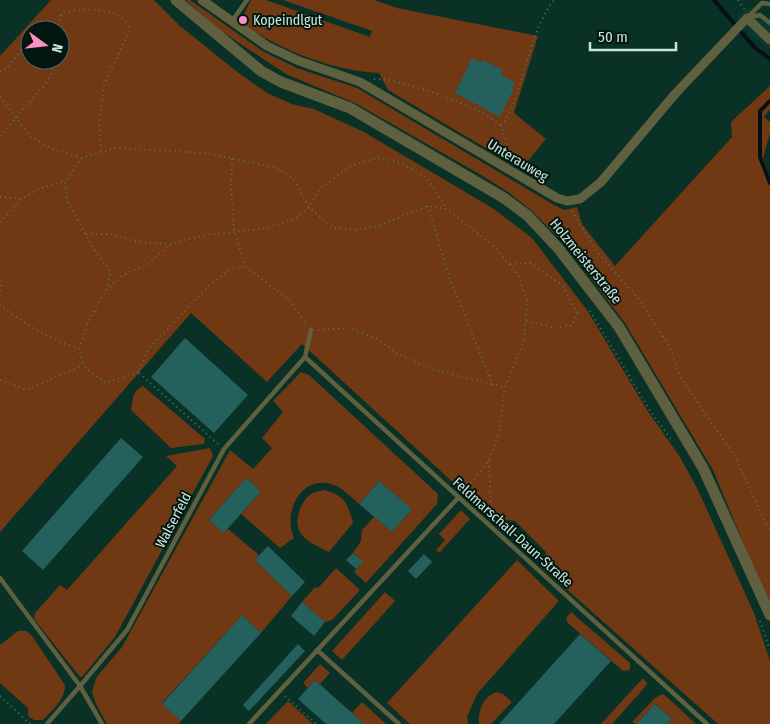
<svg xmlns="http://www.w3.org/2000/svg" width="770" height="724" font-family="'Fira Sans Condensed',sans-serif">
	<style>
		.built { fill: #083b2e }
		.green { fill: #703813; fill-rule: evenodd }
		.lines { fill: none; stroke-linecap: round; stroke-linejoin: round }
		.stream { stroke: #051016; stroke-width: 4 }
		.building { fill: #24605c }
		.path { stroke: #52756a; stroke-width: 2; stroke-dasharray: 1 4; stroke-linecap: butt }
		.service { stroke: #5f603f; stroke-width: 4.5 }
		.minor { stroke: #5f603f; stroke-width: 9 }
		.tertiary { stroke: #5f603f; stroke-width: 11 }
		.poi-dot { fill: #fb8fc4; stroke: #031710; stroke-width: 2 }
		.labels { text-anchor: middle; stroke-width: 4; stroke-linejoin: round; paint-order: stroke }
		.poi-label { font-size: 14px; fill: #cce6db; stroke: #031710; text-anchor: start }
		.street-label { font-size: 14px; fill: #cce6db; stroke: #031710 }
	</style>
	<rect width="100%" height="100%" fill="#093126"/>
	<path class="built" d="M748 6 770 27V49L750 34 737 17Z"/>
	<path class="green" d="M51 0H154L180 26 236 71 267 93 292 104 314 109 364 132 494 209 532 238 587 310 647 410 680 457 698 490 754 613 770 661V724H718L544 569 546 552 515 521 493 519 302 344 267 382 191 313 0 532V56ZM30 30H60V60H30Z
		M186 0H190L264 52 297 68 357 88 554 205 564 210 577 207 582 224 615 266 732 137 731 122 770 86V109L764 117 770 122V133L763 158 770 177V607L713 470 625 323 564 243 532 211 508 192 481 175 357 104 286 74 218 29Z
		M251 0H266L370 37 372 31 283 0H374L397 8 538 36 514 113 546 139 521 169 388 90 379 73C328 70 283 50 240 23Z
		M301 372 309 375 438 494 437 504 366 583 354 572 362 562 353 553 361 541 362 530 374 517 392 532 412 509 379 481 359 504C352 498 343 488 334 485 302 473 282 512 294 538L280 548 241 514 261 491 246 478 209 520 224 533 228 529 259 555 255 560 292 596 261 633 242 615 162 703 181 721 179 724H107L96 704 92 692 96 678 122 647 230 450 253 469 272 448 262 438 283 412 273 401Z
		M143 386 205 439 204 444 171 448 131 410C133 399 132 391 143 386Z
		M210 448 213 456 115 637 82 677H80L34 619 35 613 60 585 67 590 177 466 166 456Z
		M324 490C345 495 348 504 353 523L329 552C319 547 306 542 300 532 293 521 301 499 313 493 316 492 321 491 324 490Z
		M461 510 470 519 439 553 436 550 445 540 439 534Z
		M517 560 559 601 477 694 467 717 468 724H410L387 703Z
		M336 568 360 590 332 620 325 622 302 602 314 588 319 587Z
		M385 592 395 601 342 660 332 651Z
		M571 612 630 663V670L623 671 568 623 566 618Z
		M18 631H26L32 636 65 685C65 700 53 709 43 720H34L28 716V708L0 683V645Z
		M320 664 330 673 320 684 315 680 308 688 303 683Z
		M643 678 647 683 645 687 612 724H601Z
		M497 692 503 694 512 702 491 724H479C478 710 483 696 497 692Z
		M662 694 666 696 696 724H668L672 719 655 704 636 724 632 722 655 698Z
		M288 701 313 724H266Z
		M362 702 386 724H364L352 713Z"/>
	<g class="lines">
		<path class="stream" d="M714 0 754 47 770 59
			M770 101 760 111V157L770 183"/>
	</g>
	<path class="building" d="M472 58 482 63 483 60 503 70 501 75 515 82 512 87 514 88 500 117 455 93Z
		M185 338 248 395 214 433 151 377Z
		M121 438 143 457 43 570 22 551Z
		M246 478 261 491 224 533 209 520Z
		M379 481 412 509 392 532 359 504Z
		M268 546 305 582 292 596 255 560Z
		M353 553 363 562 356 569 346 560Z
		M424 554 432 562 416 579 408 571Z
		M302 602 325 622 314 636 291 616Z
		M242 615 261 633 181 721 162 704Z
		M580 634 611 661 554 724H499Z
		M298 644 305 651 249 711 243 705Z
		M315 680 352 713 364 724H326L298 699Z
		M655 704 672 719 668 724H636Z"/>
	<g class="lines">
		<path class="path" d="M738 0 744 9
			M56 30 62 13C84 8 121 5 130 30L104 85 99 121 101 153
			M0 72 8 67 30 39
			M374 79C397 77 484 108 499 125 506 132 507 149 510 158
			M0 97 31 137 52 149 82 158
			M501 125C508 120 510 110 514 102 526 70 533 26 554 0
			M0 136 48 81 58 60
			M232 159 231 188 234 231 245 266 289 300 307 325
			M0 197 21 199 41 188 65 181
			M428 206 450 279 493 385
			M572 211 598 253 639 299 669 346 681 378 737 460 770 532
			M0 222 21 199
			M86 234H111L139 242 170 244 205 235 262 229 295 219 309 207 320 189 352 165 379 158 401 163 427 178 447 209
			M510 264 530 263 563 286 577 313 573 325 555 328 525 321
			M0 281 2 283 0 293
			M106 290 123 275 147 265 169 245
			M0 305C17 320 57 343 78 348
			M590 311 649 409 673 442
			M318 330 349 328 375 338 400 355 431 369 504 387
			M138 372 105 383 83 365 79 349 88 322 106 290 111 272 95 251 67 201 65 181 82 158 115 148 207 153 277 168 293 178 309 207 333 228 356 230 378 226 428 206 447 209 494 246 519 277 527 300 524 340 505 387 499 433 489 461 463 492
			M0 380 27 390 83 365
			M218 444 138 372 149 348 208 287 230 269 245 266
			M489 461 491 516
			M760 621 770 650
			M0 696 30 724
			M285 696 316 724"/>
		<path class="service" d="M770 4 762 3 747 18 760 15 770 23
			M232 21 247 0
			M305 357 707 724
			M0 578 80 686 47 724
			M317 650 399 724
			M102 724 80 686 127 630 224 449 305 357 311 330
			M249 724 458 498"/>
		<path class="minor" d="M202 0 267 46 299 61 360 82 557 198 567 201 580 199 601 182 675 94 747 18 770 40"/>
		<path class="tertiary" d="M176 0 261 71 281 82 350 108 504 198 528 216 558 248 619 327 703 468 770 615"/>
	</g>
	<circle class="poi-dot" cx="243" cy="20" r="5"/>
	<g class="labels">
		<g class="poi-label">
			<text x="253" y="25">Kopeindlgut</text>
		</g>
		<g class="street-label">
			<text transform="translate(518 160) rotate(31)" y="5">Unterauweg</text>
			<text transform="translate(586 261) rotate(51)" y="5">Holzmeisterstraße</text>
			<text transform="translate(173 520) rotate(-62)" y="5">Walserfeld</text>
			<text transform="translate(513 532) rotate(42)" y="5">Feldmarschall-Daun-Straße</text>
		</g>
	</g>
	<g transform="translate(45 45) rotate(105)"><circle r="24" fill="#031710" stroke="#536a61"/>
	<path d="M0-4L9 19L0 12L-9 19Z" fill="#fb8fc4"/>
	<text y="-8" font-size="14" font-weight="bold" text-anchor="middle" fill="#cce6db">N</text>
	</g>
	<path d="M590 42v8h86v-8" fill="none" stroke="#cce6db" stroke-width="2.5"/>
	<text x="598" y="42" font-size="15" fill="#cce6db" stroke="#031710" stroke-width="4" paint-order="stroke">50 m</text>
</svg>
